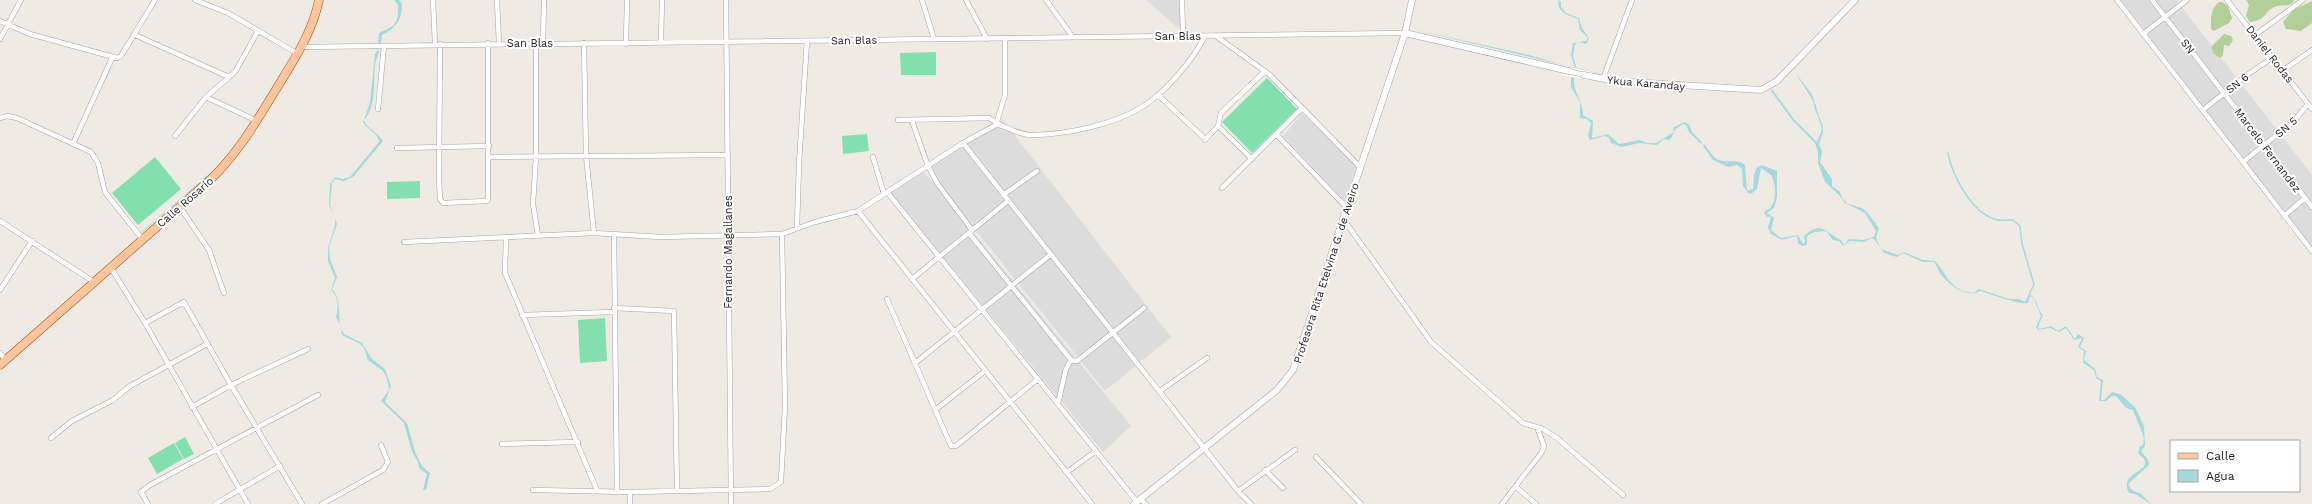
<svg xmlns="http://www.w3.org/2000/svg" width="2312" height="504" font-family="'Work Sans',sans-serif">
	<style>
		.residential { fill: #dddcdc }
		.forest { fill: #b2cf9a }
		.pitch { fill: #83dfad }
		.water { fill: #a5d9dd }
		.pier { fill: #fff }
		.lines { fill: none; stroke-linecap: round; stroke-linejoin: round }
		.stream { stroke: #a5d9dd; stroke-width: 1.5 }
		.minor-casing { stroke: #a3a3a3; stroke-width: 5.5 }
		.tertiary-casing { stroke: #a3a3a3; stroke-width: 7 }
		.primary-casing { stroke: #9a4f00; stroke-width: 9 }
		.minor { stroke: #fff; stroke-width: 4.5 }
		.tertiary { stroke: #fff; stroke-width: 6 }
		.primary { stroke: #fcc59e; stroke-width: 8 }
		.labels { text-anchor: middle; stroke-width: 4; stroke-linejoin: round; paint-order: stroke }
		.street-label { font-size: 11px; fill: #1f1f1f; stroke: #fff }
	</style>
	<rect width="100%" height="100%" fill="#f0eae5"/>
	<path class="residential" d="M1146 0H1181L1183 32Z
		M2121 0H2176L2312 175V248Z
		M1302 113 1356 166 1345 201 1283 136Z
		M1002 119 1171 337 1105 391 924 166Z
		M922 169 1131 426 1103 452 889 191Z"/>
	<path class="forest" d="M2246 0H2294C2292 8 2281 4 2274 7 2263 13 2268 19 2250 22L2246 16 2249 5Z
		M2312 1V23L2301 31 2286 29 2283 22 2293 10Z
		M2219 2H2222L2228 6 2232 18 2229 23 2214 31 2211 29C2211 19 2210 9 2219 2Z
		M2224 34 2231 36 2233 40 2229 46 2224 45 2223 55 2220 58 2214 54 2211 47Z"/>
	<path class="pitch" d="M936 52V75H901L900 53Z
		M1267 78 1297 109 1252 153 1222 122Z
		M867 134 869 151 843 154 842 136Z
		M155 157 181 189 138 225 112 193Z
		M420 181V198L387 199V182Z
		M605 318 607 361 580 363 578 320Z
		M185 437 194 454 184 459 175 443Z
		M174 443 183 459 157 474 148 458Z"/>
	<path class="water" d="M394 0H399L402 4C403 19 395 29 382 35L381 44 378 43 379 33C396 25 398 25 398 5Z
		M1558 0 1561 2V7L1566 13 1579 18 1582 28 1589 38 1586 44 1578 42 1575 44 1573 56 1577 69 1602 74 1411 29 1529 55 1575 68 1571 55 1573 43 1586 41 1588 38 1580 30 1578 19 1565 14 1559 8Z
		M379 49C379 54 376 59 375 64 373 81 377 107 364 120 367 129 378 132 383 141L353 177 344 181 335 179 332 183 330 205 337 224 329 247 330 259 337 277 332 289C344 302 335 320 344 334L362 343 372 359 385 369 391 386 385 402 407 423 415 452 422 466 430 473 426 490H423L427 474 419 468 418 462 412 452 404 423 381 401 389 390 387 379 383 371 368 360 364 348 360 344 342 335 341 326 336 317C339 308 338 296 331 290L335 278 328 261V248L335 226V218L329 205 330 184 335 177 343 179 350 177 379 142C379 133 367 130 363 122L370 103 375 54Z
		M115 63 104 82 102 84 77 142C108 156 96 167 107 192 113 205 131 222 140 233L221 164 238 142 221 165 140 234 107 192 96 154 90 148 77 142 102 83Z
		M1795 72 1813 96 1816 109 1823 126V132L1819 144 1822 151 1820 162 1832 179V186L1840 192 1842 198 1848 204 1862 208 1867 212 1879 228 1876 238 1881 249 1898 255 1904 252 1923 260 1935 261C1947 274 1950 291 1974 293L1979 289 2009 299H2019L2025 302 2029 294C2039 300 2036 308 2043 315L2038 327 2039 329 2051 326 2058 331 2066 326 2075 339 2078 334 2084 338 2080 347 2086 351 2084 360 2095 369 2097 377 2103 380 2101 400H2104L2112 392 2120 394 2135 407 2144 426 2145 446 2141 451 2148 460 2149 465 2128 484 2132 490 2141 494 2151 504 2135 494 2129 493C2118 472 2152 472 2144 459 2142 457 2139 455 2138 453L2140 446 2143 445 2144 438 2133 410 2126 408 2116 396H2112L2106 401H2099L2101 381 2096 378 2094 370 2083 363 2084 351 2078 347 2082 338 2074 340 2066 328 2059 332 2050 328 2038 330 2036 327 2041 316 2034 299 2030 296 2028 303C2019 305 1991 294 1980 291 1968 299 1951 286 1942 276 1938 271 1938 267 1934 262H1923L1903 253 1897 257 1884 253 1875 240 1871 238 1865 242 1850 241 1843 246 1839 241 1833 240 1826 231 1814 232 1807 236V245L1802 246 1798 243 1797 236 1782 240 1771 234 1768 227 1771 217H1767L1764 213C1766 209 1769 210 1771 207 1777 198 1776 184 1771 175L1761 168 1757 189 1751 194 1748 193 1743 186 1742 169 1737 165 1728 167 1713 160 1703 146 1704 144C1709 149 1711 155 1717 159 1726 164 1738 158 1745 165L1747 191 1753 189 1754 175 1757 167 1762 165 1777 171V197L1774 208 1767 213 1774 218 1771 230 1781 238 1798 235 1803 244 1805 242 1804 236C1822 219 1827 234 1841 240L1844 245 1849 239 1863 240 1874 237 1876 231 1865 213 1845 203 1839 195 1825 182 1818 163V152L1815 143 1793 121 1771 91 1772 89 1794 119 1817 142 1822 129 1813 101Z
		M1571 77 1574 78C1573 92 1583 101 1583 115L1593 121 1592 138 1608 134 1619 144 1640 140 1647 143H1656L1674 132 1673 128 1684 122 1689 124 1692 132 1702 142 1701 144 1689 132 1686 125 1683 124 1676 129 1670 140 1664 139 1657 145 1639 143 1622 147 1611 143 1609 138 1605 136 1590 140 1588 136 1591 123 1587 119 1580 118V102L1571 87Z"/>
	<path class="pier" d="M1564 66 1592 72 1590 80 1562 75Z"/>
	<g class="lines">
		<path class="stream" d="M1815 105 1817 113
			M1948 153C1952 175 1971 211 1994 219 1999 221 2007 220 2013 220L2020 226 2022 244 2034 284 2029 295"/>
		<defs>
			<path id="minor" d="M195 0 228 13 298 54
				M433 0 435 44
				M497 0 499 44
				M726 0 731 504
				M922 0 934 39
				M966 0 987 39
				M1046 0 1072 36
				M1182 0 1183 36
				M2117 0 2312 251
				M2152 0 2312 207
				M2227 0 2312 109
				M0 21 30 34 117 58 121 56 155 0
				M2143 34 2187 0
				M135 35 229 77
				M2255 35 2303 0
				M1216 36 1270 75 1361 168
				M0 39 21 0
				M661 42 662 0
				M536 43V156L533 204 538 235
				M543 43 544 0
				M584 43 586 156 594 233
				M440 44 439 179 440 199 443 203 487 201 488 198V43
				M626 44 627 0
				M303 47 1405 33
				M1569 71 1584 75
				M2282 71 2312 50
				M1603 79 1632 0
				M1158 95 1203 137
				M206 97 257 121
				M378 109 384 46
				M2203 110 2247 75 2272 58
				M0 118 7 116 17 118 91 152 98 163 105 192 143 240
				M898 120 989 118 1001 125
				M912 121 928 166 937 183 972 230
				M997 121 1005 95V39
				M1218 126 1252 159
				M1276 134 1348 209
				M175 136 206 97 235 72 258 31
				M1205 140 1218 126 1221 113 1265 71
				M963 143 1238 491 1251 504
				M73 144 112 58
				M397 148 489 146
				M488 157 728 155
				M873 157 884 194
				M2243 162 2293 122 2308 104
				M1222 188 1302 108
				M887 192 1137 502
				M1003 195 1037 171
				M180 207 209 250 224 293
				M858 211 1092 504
				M2284 216 2305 198
				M1344 220 1431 342 1523 423 1543 429 1557 438 1623 495
				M0 221 94 282
				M797 228 799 163 807 41
				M969 233 1071 360
				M614 236 617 491
				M506 237 505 273 597 490
				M404 242 594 233 661 237 782 234 815 222 858 211 963 143 996 125C1005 124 1017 136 1034 135 1068 134 1113 125 1142 107 1165 93 1193 60 1205 36
				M111 268 145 323 248 504
				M912 279 1008 201
				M0 290 32 241
				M887 299 951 446H956L1038 379
				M614 308 674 311 677 491
				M522 315 614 312
				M145 323 184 302 231 385 302 504
				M0 353 5 360
				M915 363 1050 255
				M1160 391 1207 358
				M1058 403 1066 369 1071 360 1077 361 1144 308
				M192 407 231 385 308 349
				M935 410 985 371
				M51 438 72 421 113 400 130 386 207 344
				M502 444 578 442
				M1316 457 1361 504
				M1265 470 1283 488
				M1067 472 1096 451
				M1516 487 1536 504
				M533 490 630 492 770 489 781 482 785 406 782 234
				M1238 491 1295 450
				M1141 499 1146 504
				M148 504 141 492 150 485 318 395
				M215 504 280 466
				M322 504 383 470 388 462 381 445
				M630 504V492
				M1502 504 1542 452 1544 446 1537 427"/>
			<path id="tertiary" d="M1405 33 1569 71
				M1584 75 1615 81 1761 90 1777 81 1855 0
				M1134 504 1277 390 1293 370 1405 33 1412 0"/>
			<path id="primary" d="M0 365 208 182C236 156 255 124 275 91 293 61 312 34 319 0"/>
		</defs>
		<use href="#minor" class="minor-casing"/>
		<use href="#tertiary" class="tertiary-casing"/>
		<use href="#primary" class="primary-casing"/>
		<use href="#minor" class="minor"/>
		<use href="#tertiary" class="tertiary"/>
		<use href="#primary" class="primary"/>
	</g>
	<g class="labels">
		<g class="street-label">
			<text x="1178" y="40">San Blas</text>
			<text transform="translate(854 40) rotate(-1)" y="4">San Blas</text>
			<text x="530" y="47">San Blas</text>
			<text transform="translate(2188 46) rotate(52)" y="4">SN</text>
			<text transform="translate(2270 54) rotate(52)" y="4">Daniel Rodas</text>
			<text transform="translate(1646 83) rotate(5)" y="4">Ykua Karanday</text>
			<text transform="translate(2237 83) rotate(-38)" y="4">SN 6</text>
			<text transform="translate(2286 127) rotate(-41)" y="4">SN 5</text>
			<text transform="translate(2268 150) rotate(53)" y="4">Marcelo Fernandez</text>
			<text transform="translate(185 202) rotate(-41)" y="4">Calle Rosario</text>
			<text transform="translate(728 252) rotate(-90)" y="4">Fernando Magallanes</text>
			<text transform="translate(1326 273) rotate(-72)" y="4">Profesora Rita Etelvina G. de Aveiro</text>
		</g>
	</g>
	<rect x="2170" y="440" width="130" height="52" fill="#ffffff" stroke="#a5a5a5"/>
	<rect x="2178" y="453" width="20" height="6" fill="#fcc59e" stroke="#a5a5a5"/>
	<text x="2206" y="460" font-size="12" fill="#1f1f1f">Calle</text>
	<rect x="2178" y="470" width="20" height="12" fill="#a5d9dd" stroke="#a5a5a5"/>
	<text x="2206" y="480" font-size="12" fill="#1f1f1f">Agua</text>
</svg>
